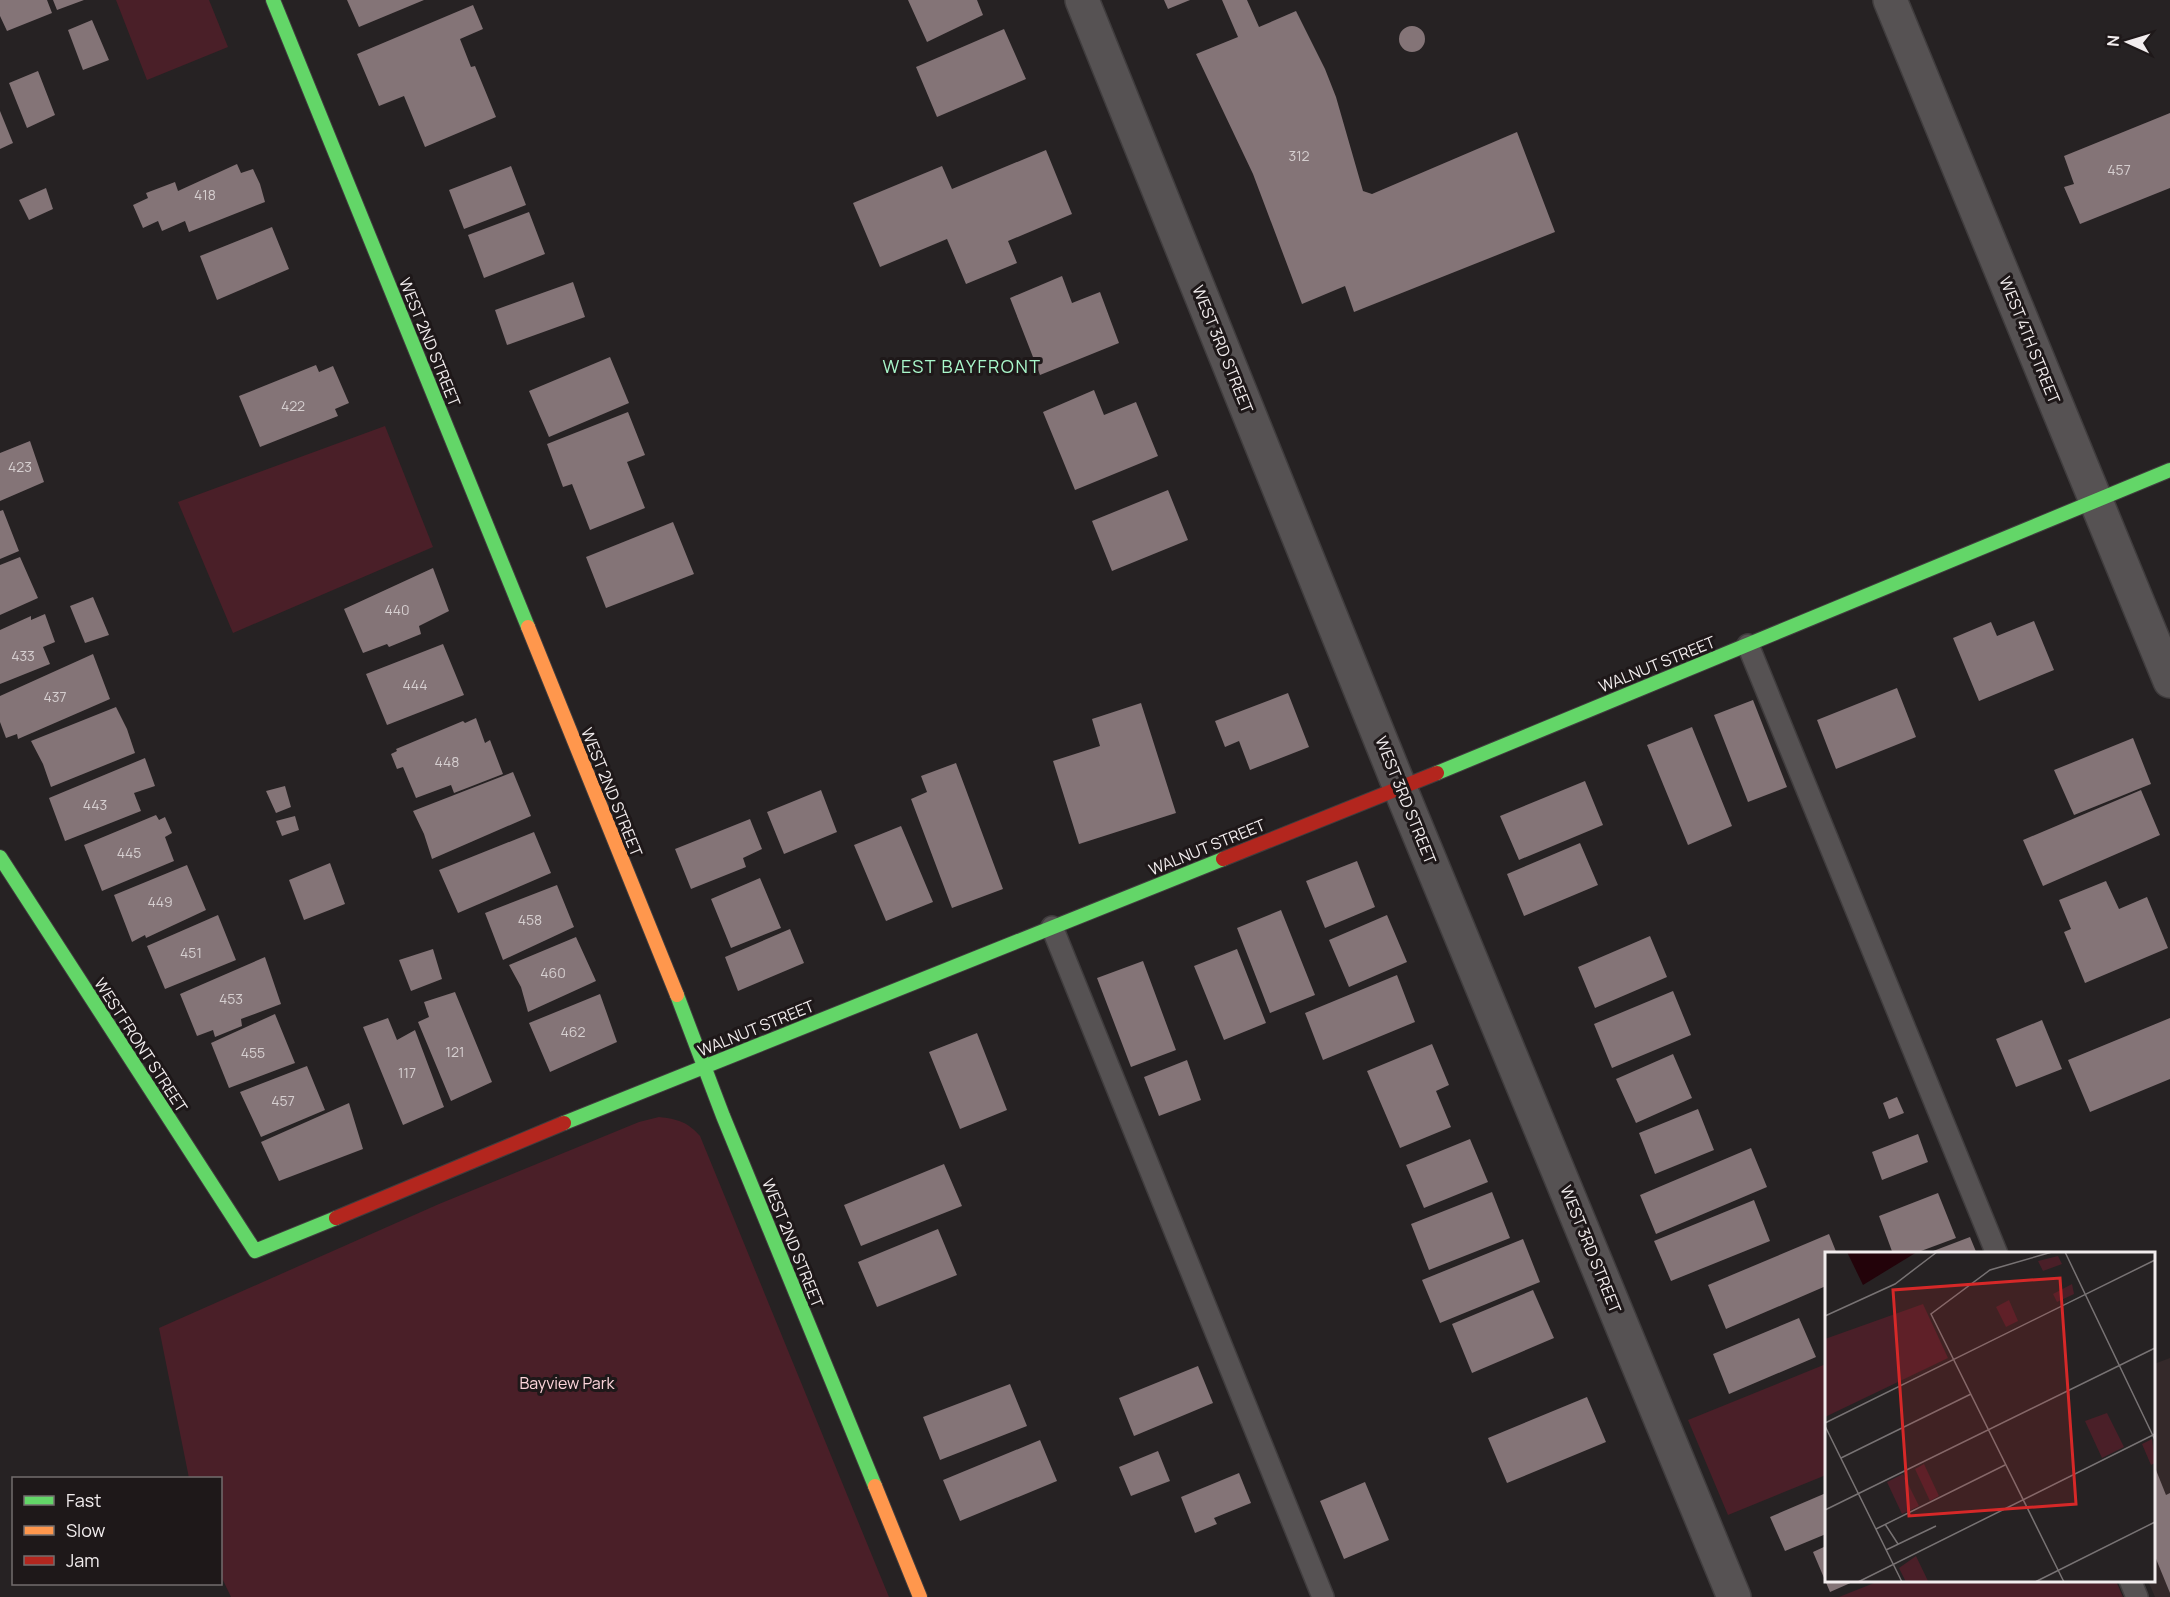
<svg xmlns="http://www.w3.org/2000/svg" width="2170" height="1597" font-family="Manrope,sans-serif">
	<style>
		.built { fill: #34292a }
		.green { fill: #4a1f28 }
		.building { fill: #847477 }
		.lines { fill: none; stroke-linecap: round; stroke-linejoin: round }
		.lane-casing { stroke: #403d3e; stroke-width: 24 }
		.street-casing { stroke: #403d3e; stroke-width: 36 }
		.fast-casing { stroke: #403d3e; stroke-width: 16 }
		.slow-casing { stroke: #403d3e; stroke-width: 16 }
		.jam-casing { stroke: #403d3e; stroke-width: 16 }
		.lane { stroke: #565253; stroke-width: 21 }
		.street { stroke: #565253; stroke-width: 33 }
		.fast { stroke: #63d668; stroke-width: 14 }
		.slow { stroke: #ff974d; stroke-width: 14 }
		.jam { stroke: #b3261e; stroke-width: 14 }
		.labels { text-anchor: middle; stroke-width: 6; stroke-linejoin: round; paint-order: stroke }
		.number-label { font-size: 14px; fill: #d6cfd0 }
		.street-label { font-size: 16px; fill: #f2edee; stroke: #1e1819 }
		.park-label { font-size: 16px; fill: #fcd4da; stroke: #1e1819 }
		.neighbourhood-label { font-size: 18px; letter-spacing: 1.5px; fill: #a9f8cb; stroke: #1e1819 }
		.inset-road { fill: none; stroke: #787374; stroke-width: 1.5 }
		.view { fill: #d62828; fill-opacity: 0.15; stroke: #d62828; stroke-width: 3 }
		.inset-edge { fill: none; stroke: #f2edee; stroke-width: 3 }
	</style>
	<rect width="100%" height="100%" fill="#262223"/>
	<path class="built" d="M2170 1358V1597H2155L2148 1581 2154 1580V1364Z"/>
	<path class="green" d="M116 0H209L228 47 147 80Z
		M385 426 433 547 233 633 178 502Z
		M659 1117C677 1119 688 1122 700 1136L889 1597H231L221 1576 220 1478H189L159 1328 439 1204 639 1122Z
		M1826 1364V1475L1728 1515 1688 1420Z
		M1879 1581H2116L2123 1597H1839Z"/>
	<path class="building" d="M0 0H47L52 13 7 31 0 16Z
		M53 0H84L57 10Z
		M347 0H424L359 27Z
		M908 0H977L983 15 927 42Z
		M1164 0H1190L1168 9Z
		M1222 0H1247L1259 27 1296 11 1325 69 1336 97 1363 191 1372 194 1517 132 1555 232 1354 312 1345 286 1302 304 1253 174 1196 54 1238 37Z
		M473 5 483 29 460 39 471 67 475 66 496 117 425 147 404 96 379 106 357 54Z
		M92 20 109 60 83 70 68 30Z
		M1399 39a13 13 0 1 1 26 0a13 13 0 1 1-26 0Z
		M1004 29 1026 79 937 117 916 67Z
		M38 71 55 115 27 128 9 83Z
		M0 111 13 143 0 149Z
		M2170 113V188L2080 224 2064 187 2074 184 2064 156Z
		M1046 150 1072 214 1008 241 1017 263 966 284 947 239 880 267 853 203 942 166 952 189Z
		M237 164 241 173 253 169 260 184 265 202 189 232 185 221 162 231 158 221 143 228 133 205 148 198 146 193 175 182 178 191Z
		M511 166 526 205 464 229 449 190Z
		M46 188 53 209 29 220 19 200Z
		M529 212 545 254 484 278 468 235Z
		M272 227 289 269 217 300 200 256Z
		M1062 276 1072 303 1100 292 1119 343 1040 375 1010 298Z
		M573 282 585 317 507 345 495 310Z
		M610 357 629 403 549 437 529 391Z
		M316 365 319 372 333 366 349 403 335 409 338 416 260 447 239 396Z
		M1094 390 1104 415 1136 402 1158 456 1075 490 1043 412Z
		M628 412 645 455 627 462 645 508 590 530 572 484 563 487 547 444Z
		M30 441 44 482 0 501V453Z
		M1168 490 1188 540 1112 571 1092 521Z
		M3 510 19 551 0 559V511Z
		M673 522 694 574 606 608 586 557Z
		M20 557 38 598 0 615V565Z
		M433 568 449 611 419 626 421 634 389 647 387 644 363 653 344 609Z
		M93 597 109 635 85 643 70 606Z
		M45 614 55 642 43 647 50 664 0 684V630L31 616V620Z
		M2034 621 2054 670 1979 701 1953 638 1991 622 1997 636Z
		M443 644 464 695 387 725 366 674Z
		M93 654 110 699 18 739 17 734 6 738 0 722V696Z
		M1897 688 1916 737 1836 769 1817 720Z
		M1288 693 1309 747 1250 770 1239 741 1225 747 1215 721Z
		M1753 700 1787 787 1748 802 1714 715Z
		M1141 703 1176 813 1079 844 1053 761 1100 746 1092 719Z
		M116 707 127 729 135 753 51 787 43 764 31 741Z
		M476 718 485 743 490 740 503 774 454 793 451 785 416 798 403 767 397 769 391 754 397 751 396 749 463 721 465 723Z
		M1692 727 1732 826 1688 845 1647 745Z
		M2133 738 2151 784 2074 815 2054 770Z
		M145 758 155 786 134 793 141 811 65 841 49 798Z
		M956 763 1003 889 952 908 911 799 927 792 921 776Z
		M513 772 531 816 432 859 424 834 413 811Z
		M1585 781 1603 825 1519 860 1500 816Z
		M285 786 291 807 276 813 266 791Z
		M821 790 837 832 784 854 767 812Z
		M2141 790 2160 835 2043 886 2023 840Z
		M156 815 159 820 165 817 172 833 165 837 174 861 102 891 84 845Z
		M295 816 299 830 282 836 276 821Z
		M750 819 762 849 743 858 746 867 691 889 675 849Z
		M901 826 933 902 886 921 854 845Z
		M534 832 551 873 458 913 439 870Z
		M1580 843 1598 885 1524 916 1507 874Z
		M1357 861 1375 907 1325 928 1306 881Z
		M330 863 345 904 304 920 289 880Z
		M187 865 206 910 146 938 145 935 132 942 114 895Z
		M760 878 781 928 731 948 711 899Z
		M2106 881 2119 909 2147 897 2168 948 2085 983 2064 932 2071 929 2059 900Z
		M557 885 574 927 503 960 485 913Z
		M1281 910 1315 995 1270 1013 1237 928Z
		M218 915 236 960 165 989 147 946Z
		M1387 915 1407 962 1349 987 1329 940Z
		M790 929 804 963 738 991 725 957Z
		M1650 936 1667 977 1595 1008 1578 967Z
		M576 937 596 981 528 1012 521 987 509 965Z
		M433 949 442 979 411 991 399 960Z
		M1237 949 1266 1023 1224 1040 1194 966Z
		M265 957 281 1004 241 1019 242 1026 215 1037 213 1030 197 1036 180 994Z
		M1143 961 1176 1050 1131 1067 1097 978Z
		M1397 975 1415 1022 1323 1060 1305 1013Z
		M1673 991 1691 1035 1612 1068 1594 1024Z
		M455 992 492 1082 451 1101 418 1022 429 1017 424 1002Z
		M600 994 617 1042 550 1072 529 1023Z
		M275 1014 295 1063 229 1088 211 1043Z
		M388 1018 397 1040 415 1030 444 1107 403 1125 363 1027Z
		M2170 1018V1079L2090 1112 2068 1060Z
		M2042 1020 2062 1069 2016 1087 1996 1039Z
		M977 1033 1007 1110 960 1129 929 1052Z
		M1432 1044 1449 1085 1436 1091 1451 1127 1400 1148 1367 1071Z
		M1673 1054 1692 1098 1636 1123 1616 1079Z
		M1187 1060 1201 1100 1159 1116 1144 1077Z
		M307 1066 325 1110 261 1137 240 1092Z
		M1897 1097 1904 1113 1889 1119 1883 1103Z
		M349 1103 363 1149 279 1181 261 1142Z
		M1698 1109 1714 1150 1655 1174 1639 1133Z
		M1918 1134 1928 1162 1882 1180 1872 1152Z
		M1470 1139 1488 1182 1424 1208 1406 1165Z
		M1751 1148 1767 1187 1656 1234 1640 1195Z
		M944 1164 962 1206 861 1246 844 1205Z
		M1492 1192 1510 1238 1429 1270 1411 1224Z
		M1938 1193 1956 1238 1913 1254H1893L1879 1216Z
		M1754 1200 1770 1241 1671 1281 1654 1241Z
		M938 1229 957 1275 877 1307 858 1262Z
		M1829 1234 1837 1254H1826V1286L1726 1329 1708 1285Z
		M1970 1237 1977 1254H1928V1253Z
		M1523 1239 1540 1282 1440 1323 1422 1280Z
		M1533 1290 1554 1338 1472 1373 1452 1324Z
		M1799 1318 1816 1357 1729 1394 1713 1354Z
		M1198 1366 1213 1403 1134 1436 1119 1398Z
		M1010 1384 1027 1426 940 1460 923 1417Z
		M1587 1397 1606 1442 1507 1483 1488 1438Z
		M1040 1440 1057 1481 960 1521 943 1480Z
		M1158 1451 1170 1481 1131 1496 1119 1467Z
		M2156 1470 2166 1495 2170 1493V1593L2154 1554V1471Z
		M1239 1473 1251 1503 1214 1518 1217 1524 1195 1533 1181 1497Z
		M1365 1482 1389 1540 1344 1559 1320 1501Z
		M1826 1493V1534L1785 1551 1770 1517Z
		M1826 1546V1580L1855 1581 1830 1592 1813 1552Z"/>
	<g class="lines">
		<defs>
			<path id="lane" d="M1748 645 1997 1254
				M1052 927 1323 1597
				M2130 1580 2137 1597"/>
			<path id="street" d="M1082 0 1400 788 1734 1597
				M1890 0 2170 681"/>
			<path id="fast" d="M273 0 528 627
				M1437 773 2170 470
				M0 857 255 1251 336 1218
				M677 995 723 1116 875 1486
				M564 1123 1223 859"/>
			<path id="slow" d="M528 627 677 995
				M875 1486 920 1597"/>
			<path id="jam" d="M1223 859 1437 773
				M336 1218 564 1123"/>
		</defs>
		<use href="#lane" class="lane-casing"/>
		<use href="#street" class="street-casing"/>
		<use href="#fast" class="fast-casing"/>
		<use href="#slow" class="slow-casing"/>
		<use href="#jam" class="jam-casing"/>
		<use href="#lane" class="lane"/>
		<use href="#street" class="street"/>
		<use href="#fast" class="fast"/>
		<use href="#slow" class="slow"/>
		<use href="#jam" class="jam"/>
	</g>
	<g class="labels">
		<g class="number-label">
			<text x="1299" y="161">312</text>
			<text x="2119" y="175">457</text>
			<text x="205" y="200">418</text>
			<text x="293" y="411">422</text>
			<text x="20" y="472">423</text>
			<text x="397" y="615">440</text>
			<text x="23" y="661">433</text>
			<text x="415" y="690">444</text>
			<text x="55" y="702">437</text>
			<text x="447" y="767">448</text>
			<text x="95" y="810">443</text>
			<text x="129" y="858">445</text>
			<text x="160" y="907">449</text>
			<text x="530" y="925">458</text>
			<text x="191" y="958">451</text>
			<text x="553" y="978">460</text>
			<text x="231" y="1004">453</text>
			<text x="573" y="1037">462</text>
			<text x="455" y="1057">121</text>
			<text x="253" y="1058">455</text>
			<text x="407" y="1078">117</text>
			<text x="283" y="1106">457</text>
		</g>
		<g class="street-label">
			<text transform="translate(2030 340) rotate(68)" y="6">WEST 4TH STREET</text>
			<text transform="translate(430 342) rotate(68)" y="6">WEST 2ND STREET</text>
			<text transform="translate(1223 349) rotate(68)" y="6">WEST 3RD STREET</text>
			<text transform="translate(1657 664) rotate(-22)" y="6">WALNUT STREET</text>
			<text transform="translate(612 792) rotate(68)" y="6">WEST 2ND STREET</text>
			<text transform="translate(1406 800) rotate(68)" y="6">WEST 3RD STREET</text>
			<text transform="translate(1207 847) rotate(-22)" y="6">WALNUT STREET</text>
			<text transform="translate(756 1028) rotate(-22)" y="6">WALNUT STREET</text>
			<text transform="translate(141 1045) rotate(57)" y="6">WEST FRONT STREET</text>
			<text transform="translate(793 1243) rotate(68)" y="6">WEST 2ND STREET</text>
			<text transform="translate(1591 1249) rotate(68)" y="6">WEST 3RD STREET</text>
		</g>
		<g class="park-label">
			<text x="567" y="1389">Bayview Park</text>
		</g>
		<g class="neighbourhood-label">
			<text x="962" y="373">WEST BAYFRONT</text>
		</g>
	</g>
	<g transform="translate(1825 1252)">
		<rect width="330" height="330" fill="#262223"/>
		<path d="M233 4 237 12 218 19 213 9ZM247 32 249 42 232 50 228 42ZM184 48 193 69 181 75 171 55ZM98 52 123 106 0 165V87ZM282 161 299 195 277 206 260 169ZM327 187 330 211 326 213 317 192ZM99 212 114 244 105 249 90 217ZM78 222 94 254 77 262 62 230ZM91 304 103 329 81 330 74 316Z" fill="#4a1f28"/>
		<path d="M22 0H92L38 33Z" fill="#23030a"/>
		<path class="inset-road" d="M227 0 165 18 106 62 239 330M240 0 330 188M0 64 70 32 112 0M0 171 330 8M0 174 77 330M16 206 146 142M0 258 330 96M60 272 73 292M51 277 180 213M61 298 111 274M33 330 330 182M210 330 330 270"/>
		<path class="view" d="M235 26 251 252 84 264 68 38Z"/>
		<rect width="330" height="330" class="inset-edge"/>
	</g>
	<rect x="12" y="1477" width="210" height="108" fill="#1e1819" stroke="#736d6e" stroke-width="1.5"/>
	<rect x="24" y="1496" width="30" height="9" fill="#63d668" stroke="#736d6e" stroke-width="1.5"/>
	<text x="66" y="1507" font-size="18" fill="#f2edee">Fast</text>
	<rect x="24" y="1526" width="30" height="9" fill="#ff974d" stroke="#736d6e" stroke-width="1.5"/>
	<text x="66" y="1537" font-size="18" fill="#f2edee">Slow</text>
	<rect x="24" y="1556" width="30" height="9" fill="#b3261e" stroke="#736d6e" stroke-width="1.5"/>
	<text x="66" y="1567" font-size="18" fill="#f2edee">Jam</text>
	<g transform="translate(2128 42) rotate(274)" stroke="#1e1819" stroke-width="4.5" paint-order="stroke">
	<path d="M0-4.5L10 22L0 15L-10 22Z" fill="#f2edee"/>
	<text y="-9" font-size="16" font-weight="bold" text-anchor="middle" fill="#f2edee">N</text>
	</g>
</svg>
